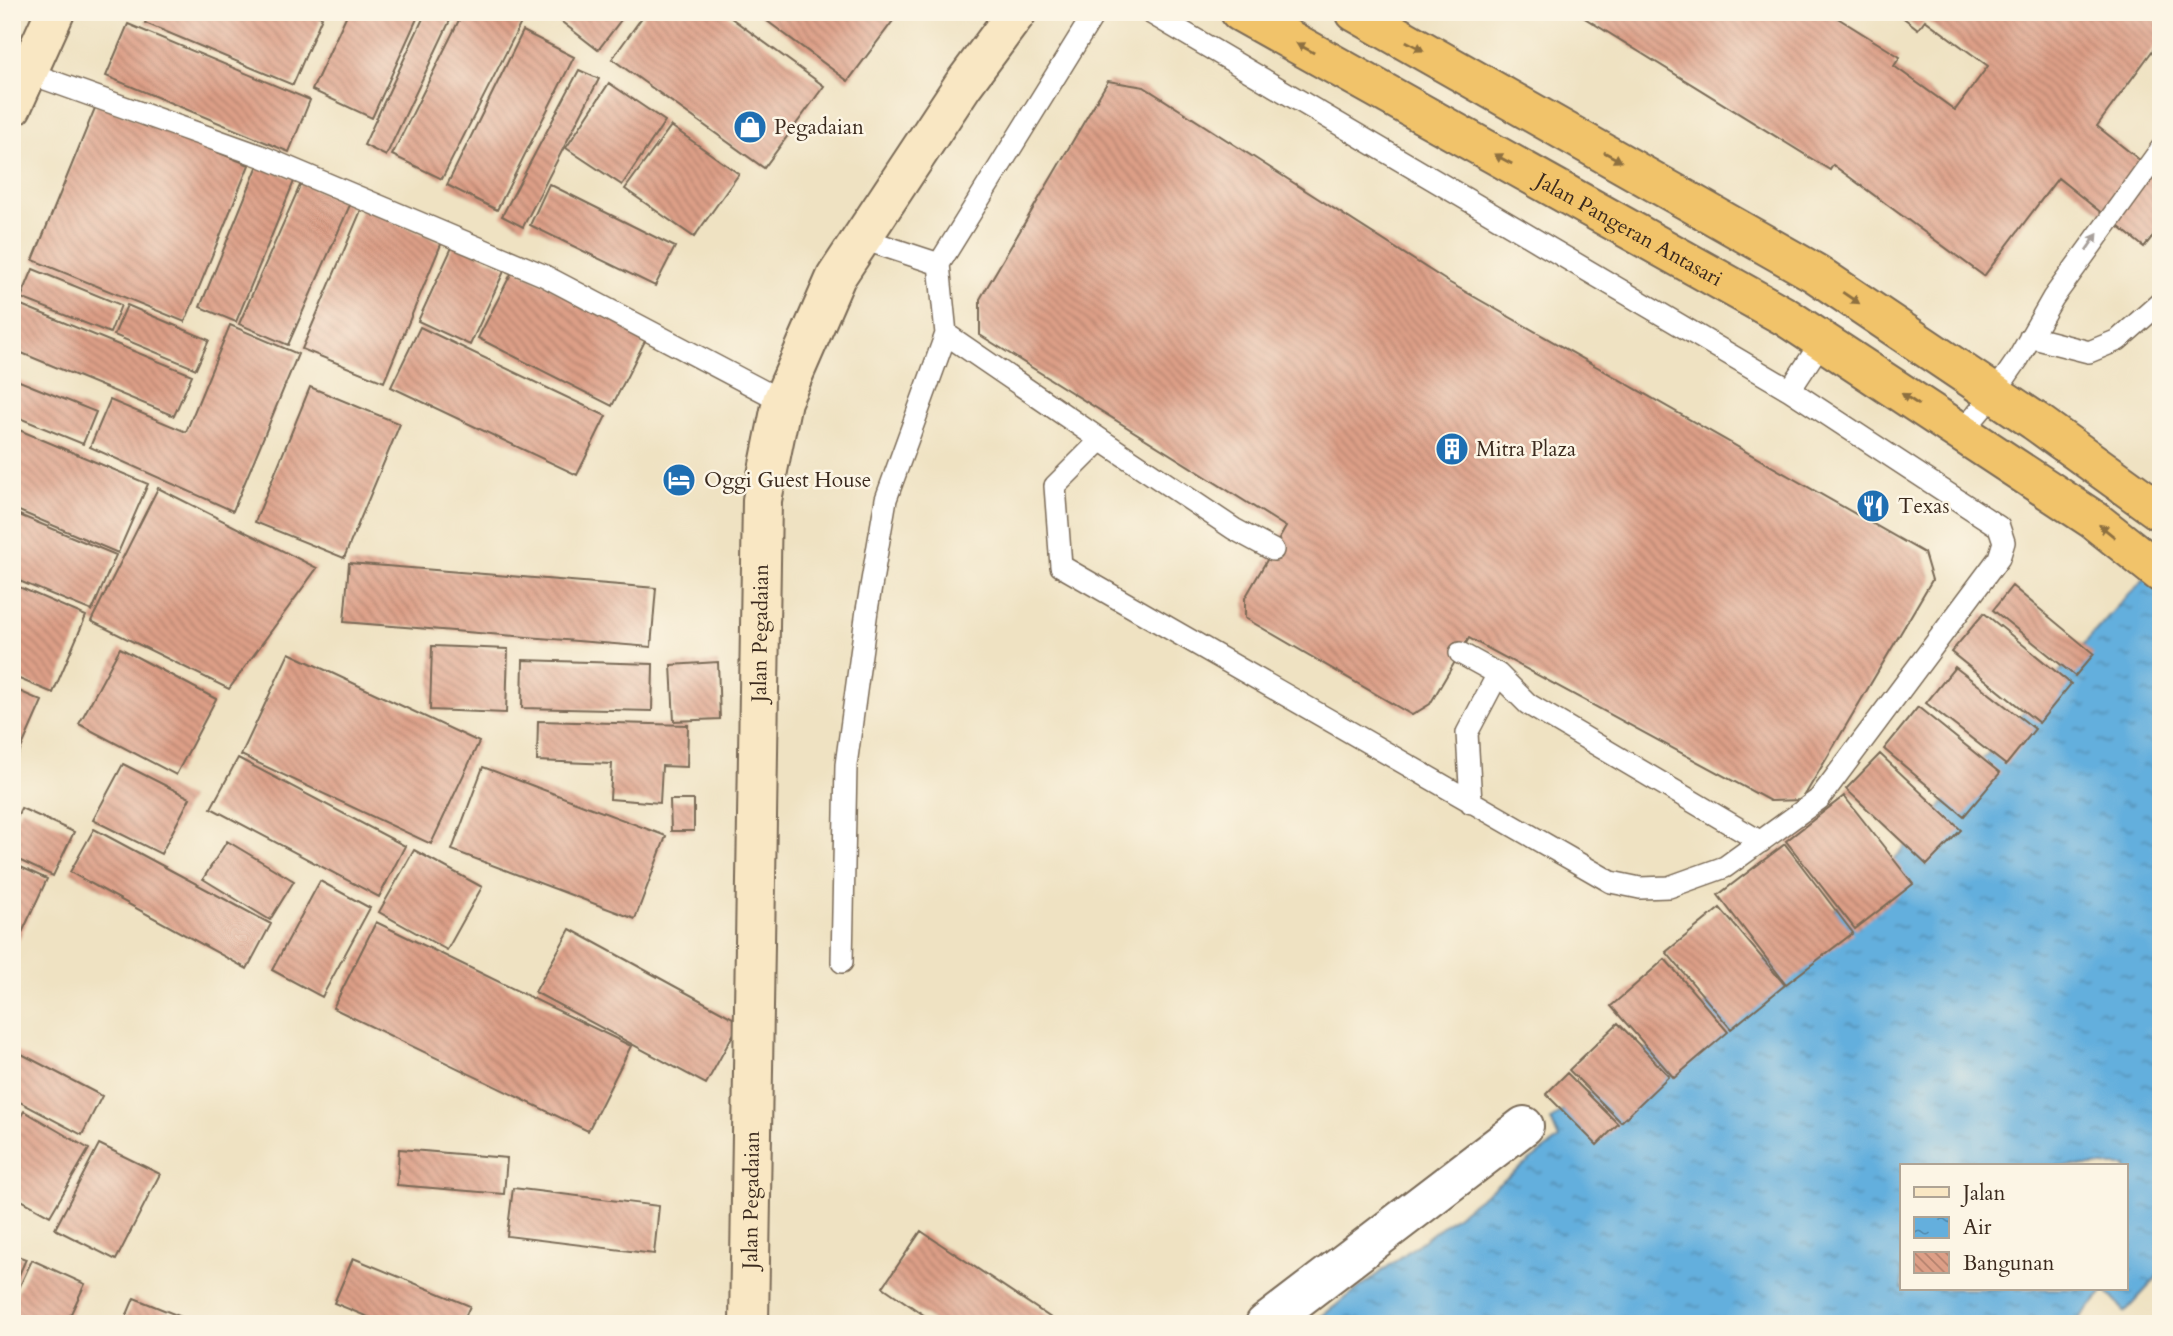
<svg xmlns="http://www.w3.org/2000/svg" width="2173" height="1336" font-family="Cardo,serif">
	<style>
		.water { fill: url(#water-ripples); stroke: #506c7e; stroke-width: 2; fill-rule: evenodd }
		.building { fill: url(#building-back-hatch) }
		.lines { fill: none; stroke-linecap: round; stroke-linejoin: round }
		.lane-casing { stroke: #7a6a57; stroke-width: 24 }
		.street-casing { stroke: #7a6a57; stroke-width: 42 }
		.secondary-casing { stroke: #7a6a57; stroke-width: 42 }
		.highway-casing { stroke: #7a6a57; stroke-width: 42 }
		.lane { stroke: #fff; stroke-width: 21 }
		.street { stroke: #fff; stroke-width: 38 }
		.secondary { stroke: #f9e7c3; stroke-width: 38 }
		.highway { stroke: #f1c36a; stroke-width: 38 }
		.oneway { fill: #8d6f40 }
		.oneway2 { fill: #a79f9a }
		.labels { text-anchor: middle; stroke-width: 5; stroke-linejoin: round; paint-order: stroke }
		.poi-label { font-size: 21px; fill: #3b2a1e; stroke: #fcf5e5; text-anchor: start }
		.street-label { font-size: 21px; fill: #3b2a1e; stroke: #fcf5e5 }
	</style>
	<defs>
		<pattern id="water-ripples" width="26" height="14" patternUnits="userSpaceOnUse" patternTransform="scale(1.75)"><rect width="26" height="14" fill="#64afdd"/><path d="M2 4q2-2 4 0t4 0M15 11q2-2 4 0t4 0" fill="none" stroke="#548fb3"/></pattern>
		<pattern id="building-back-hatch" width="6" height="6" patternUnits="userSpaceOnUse" patternTransform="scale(1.75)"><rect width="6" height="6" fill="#dd9f87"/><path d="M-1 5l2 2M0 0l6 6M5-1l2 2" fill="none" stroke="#b4826e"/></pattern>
	</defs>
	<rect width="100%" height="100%" fill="#fcf5e5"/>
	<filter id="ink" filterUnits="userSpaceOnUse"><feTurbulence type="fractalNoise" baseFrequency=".0143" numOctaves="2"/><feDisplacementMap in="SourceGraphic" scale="14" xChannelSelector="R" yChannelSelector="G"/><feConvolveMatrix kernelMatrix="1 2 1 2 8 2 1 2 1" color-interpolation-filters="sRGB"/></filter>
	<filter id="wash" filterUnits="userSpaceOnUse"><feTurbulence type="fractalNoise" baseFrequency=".00686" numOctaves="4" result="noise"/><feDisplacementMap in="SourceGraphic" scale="28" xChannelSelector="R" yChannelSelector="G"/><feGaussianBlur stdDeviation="1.57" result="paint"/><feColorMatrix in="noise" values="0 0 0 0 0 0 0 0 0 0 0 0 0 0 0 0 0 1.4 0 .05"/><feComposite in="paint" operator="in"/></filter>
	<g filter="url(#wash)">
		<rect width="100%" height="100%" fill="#efe2c2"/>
		<path class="water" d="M2161 561V1273L2125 1312 2105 1290 2074 1324H1311L1559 1139 1551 1120 1883 872 2114 610ZM1902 1166H2126V1289H1902Z"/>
		<g id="blocks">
			<path class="building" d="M150 12H310L322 17 293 85 145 23Z
				M348 12H420L372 118 312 90Z
				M426 12H454L386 156 364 145Z
				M463 12H514L524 17 442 179 392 155Z
				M549 12H627L598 50Z
				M646 12H723L824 86 764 168 612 59Z
				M755 12H896L898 14 848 81Z
				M1575 12H1828L1900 57 1894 66 1955 110 1988 66 1925 20 1918 29 1896 12H2144L2161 25V39L2097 126 2161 177V226L2144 247 2058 178 1984 276 1833 165 1830 170Z
				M128 24 310 100 289 152 106 76Z
				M523 31 574 57 497 210 447 185Z
				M579 70 599 79 523 227 502 216Z
				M1108 81 1144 87 1450 283 1924 553 1932 580 1802 800 1770 801 1469 638 1430 704 1412 715 1245 618V598L1286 527 980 335V299Z
				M609 83 665 121 622 185 566 148Z
				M97 103 249 165 185 322 33 260Z
				M671 126 739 174 694 237 625 189Z
				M258 165 295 179 236 322 200 307Z
				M301 183 350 205 288 345 239 324Z
				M549 184 675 247 655 286 530 225Z
				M362 208 442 242 384 382 302 349Z
				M454 243 506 267 470 345 418 321Z
				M514 268 647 337 612 406 478 338Z
				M33 269 121 305 110 333 21 298Z
				M14 302 192 375 174 416 12 349Z
				M127 305 209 340 196 369 114 335Z
				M230 325 298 354 233 511 90 447 110 400 186 432Z
				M420 327 606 416 577 475 391 387Z
				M12 378 96 412 83 444 12 415Z
				M310 387 400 424 344 558 255 522Z
				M12 427 148 484 118 553 12 508Z
				M158 488 317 568 229 689 91 621Z
				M12 512 116 555 92 611 12 578Z
				M349 563 656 588 651 647 344 622Z
				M12 584 86 616 53 693 12 676Z
				M2012 586 2094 654 2075 676 1993 610Z
				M1984 613 2071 684 2039 723 1951 652Z
				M432 646 508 649 506 713 430 710Z
				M120 648 216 699 176 775 79 724Z
				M289 653 479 742 431 844 241 755Z
				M523 660 653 664 652 711 522 708Z
				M718 662 720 719 674 721 671 665Z
				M1955 667 2035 729 2006 765 1926 703Z
				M12 688 42 701 12 769Z
				M1918 707 2000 773 1964 816 1884 749Z
				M538 721 688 725 687 767 662 766 660 803 610 799 612 764 537 761Z
				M1880 754 1961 830 1927 865 1846 789Z
				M238 758 405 846 379 897 211 808Z
				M123 764 190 798 161 854 93 820Z
				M483 767 666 836 635 919 452 850Z
				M1844 796 1913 884 1855 929 1786 841Z
				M670 800H694V831H671Z
				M21 808 74 832 53 876 12 857V827Z
				M94 829 271 924 247 969 70 872Z
				M227 841 294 881 270 920 203 879Z
				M1785 844 1853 933 1786 984 1718 895Z
				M414 850 482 887 447 950 379 912Z
				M12 863 47 879 14 950 12 949Z
				M320 881 370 908 322 997 272 970Z
				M1720 908 1785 985 1731 1029 1666 952Z
				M376 922 631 1046 588 1131 333 1008Z
				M570 929 740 1022 706 1084 535 992Z
				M1665 959 1728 1032 1674 1078 1611 1006Z
				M1618 1023 1669 1076 1621 1122 1569 1070Z
				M12 1049 102 1096 82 1135 12 1098Z
				M1567 1073 1618 1124 1597 1145 1546 1094Z
				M24 1111 89 1149 50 1216 12 1195V1131Z
				M99 1144 160 1174 116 1260 55 1229Z
				M399 1149 507 1158 504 1194 397 1185Z
				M513 1188 659 1206 654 1254 507 1236Z
				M921 1231 1060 1324H937L883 1287Z
				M12 1254 26 1259 12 1291Z
				M353 1258 470 1306 462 1324H385L334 1303Z
				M32 1260 85 1284 66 1324H12V1303Z
				M134 1298 199 1324H123Z"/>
		</g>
	</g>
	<g filter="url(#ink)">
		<use href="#blocks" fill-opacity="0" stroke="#7a6a57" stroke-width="2"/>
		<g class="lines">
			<defs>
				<path id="lane" d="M1149 12 1790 390
					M26 72 261 156 543 275 782 401
					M860 238 939 264 946 334 1101 440 1055 486 1061 566 1611 882 1640 888 1669 887 1725 867 1819 799 1999 558 2004 542 1999 527 1790 390 1822 341
					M939 264 1095 12
					M2030 337 2089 352 2118 340 2161 302
					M1962 432 1993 395 2018 359 2053 298 2161 149
					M1101 440 1234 529 1273 550
					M1460 653 1498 674 1467 733 1471 803
					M1498 674 1528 704 1761 842
					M842 962 846 765 867 610 886 499 946 334"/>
				<path id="street" d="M1265 1324 1524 1126"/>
				<g id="secondary">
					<path d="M12 107 55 12"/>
					<path id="s1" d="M749 1324 762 500 782 401 836 277 963 85 1017 12"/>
				</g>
				<g id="highway">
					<path id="s2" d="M1240 12 1786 317 2094 520 2161 573"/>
					<path d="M1355 12 1815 273 2035 421 2161 512"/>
				</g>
			</defs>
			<use href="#lane" class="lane-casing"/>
			<use href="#street" class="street-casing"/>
			<use href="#secondary" class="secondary-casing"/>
			<use href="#highway" class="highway-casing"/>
			<use href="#lane" class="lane"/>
			<use href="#street" class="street"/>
			<use href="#secondary" class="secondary"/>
			<use href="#highway" class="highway"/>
		</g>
		<defs><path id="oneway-solid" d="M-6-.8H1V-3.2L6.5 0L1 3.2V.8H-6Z" transform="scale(1.75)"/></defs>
		<g class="oneway">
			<use href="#oneway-solid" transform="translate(1415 46) rotate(29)"/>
			<use href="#oneway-solid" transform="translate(1305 48) rotate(-151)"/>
			<use href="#oneway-solid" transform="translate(1613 157) rotate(29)"/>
			<use href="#oneway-solid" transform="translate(1503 159) rotate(-151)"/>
			<use href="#oneway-solid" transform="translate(1851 298) rotate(34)"/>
			<use href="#oneway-solid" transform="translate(1910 399) rotate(-147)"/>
			<use href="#oneway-solid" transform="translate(2107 531) rotate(-141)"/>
		</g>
		<use class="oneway2" href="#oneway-solid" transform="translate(2092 242) rotate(-55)"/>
	</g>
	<defs>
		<symbol id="shop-disc" viewBox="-11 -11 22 22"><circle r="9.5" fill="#1f6fb2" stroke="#fcf5e5"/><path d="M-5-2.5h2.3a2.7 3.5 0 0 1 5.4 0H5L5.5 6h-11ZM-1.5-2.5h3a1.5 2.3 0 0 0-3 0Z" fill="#fff"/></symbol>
		<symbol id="building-disc" viewBox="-11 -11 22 22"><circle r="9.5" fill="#1f6fb2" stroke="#fcf5e5"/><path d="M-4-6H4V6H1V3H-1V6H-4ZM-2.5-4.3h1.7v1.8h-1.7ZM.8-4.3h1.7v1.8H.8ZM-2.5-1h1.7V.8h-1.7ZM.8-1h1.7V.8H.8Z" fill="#fff"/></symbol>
		<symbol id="hotel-disc" viewBox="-11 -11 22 22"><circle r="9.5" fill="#1f6fb2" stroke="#fcf5e5"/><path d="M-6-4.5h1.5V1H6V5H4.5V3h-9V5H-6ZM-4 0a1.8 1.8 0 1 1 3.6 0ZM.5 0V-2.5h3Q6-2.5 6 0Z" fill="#fff"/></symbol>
		<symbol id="restaurant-disc" viewBox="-11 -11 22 22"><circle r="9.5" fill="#1f6fb2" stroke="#fcf5e5"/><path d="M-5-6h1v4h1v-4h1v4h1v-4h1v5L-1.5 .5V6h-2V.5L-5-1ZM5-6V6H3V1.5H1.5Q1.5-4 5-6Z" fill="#fff"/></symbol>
	</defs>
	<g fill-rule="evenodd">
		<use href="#shop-disc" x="731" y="108" width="38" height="38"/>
		<use href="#building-disc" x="1433" y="430" width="38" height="38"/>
		<use href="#hotel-disc" x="660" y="461" width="38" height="38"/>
		<use href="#restaurant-disc" x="1854" y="487" width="38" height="38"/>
	</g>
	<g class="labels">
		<g class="poi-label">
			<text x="774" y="134">Pegadaian</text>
			<text x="1476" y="456">Mitra Plaza</text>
			<text x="704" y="487">Oggi Guest House</text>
			<text x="1898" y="513">Texas</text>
		</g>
		<g class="street-label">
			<text dy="7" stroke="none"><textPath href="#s2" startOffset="446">Jalan Pangeran Antasari</textPath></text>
			<text dy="7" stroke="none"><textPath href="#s1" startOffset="691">Jalan Pegadaian</textPath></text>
			<text dy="7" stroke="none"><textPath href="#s1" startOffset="124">Jalan Pegadaian</textPath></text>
		</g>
	</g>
	<rect width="2173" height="1336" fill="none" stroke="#fcf5e5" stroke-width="42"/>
	<rect x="1900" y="1164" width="228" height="126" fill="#fcf5e5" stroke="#afa495" stroke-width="2"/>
	<rect x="1914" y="1187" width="35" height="10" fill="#f9e7c3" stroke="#afa495" stroke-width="2"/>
	<text x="1963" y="1200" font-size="21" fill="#3b2a1e">Jalan</text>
	<rect x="1914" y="1217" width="35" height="21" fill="url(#water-ripples)" stroke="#afa495" stroke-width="2"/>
	<text x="1963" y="1234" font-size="21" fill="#3b2a1e">Air</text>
	<rect x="1914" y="1252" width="35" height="21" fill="url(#building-back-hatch)" stroke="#afa495" stroke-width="2"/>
	<text x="1963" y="1270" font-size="21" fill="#3b2a1e">Bangunan</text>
</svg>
